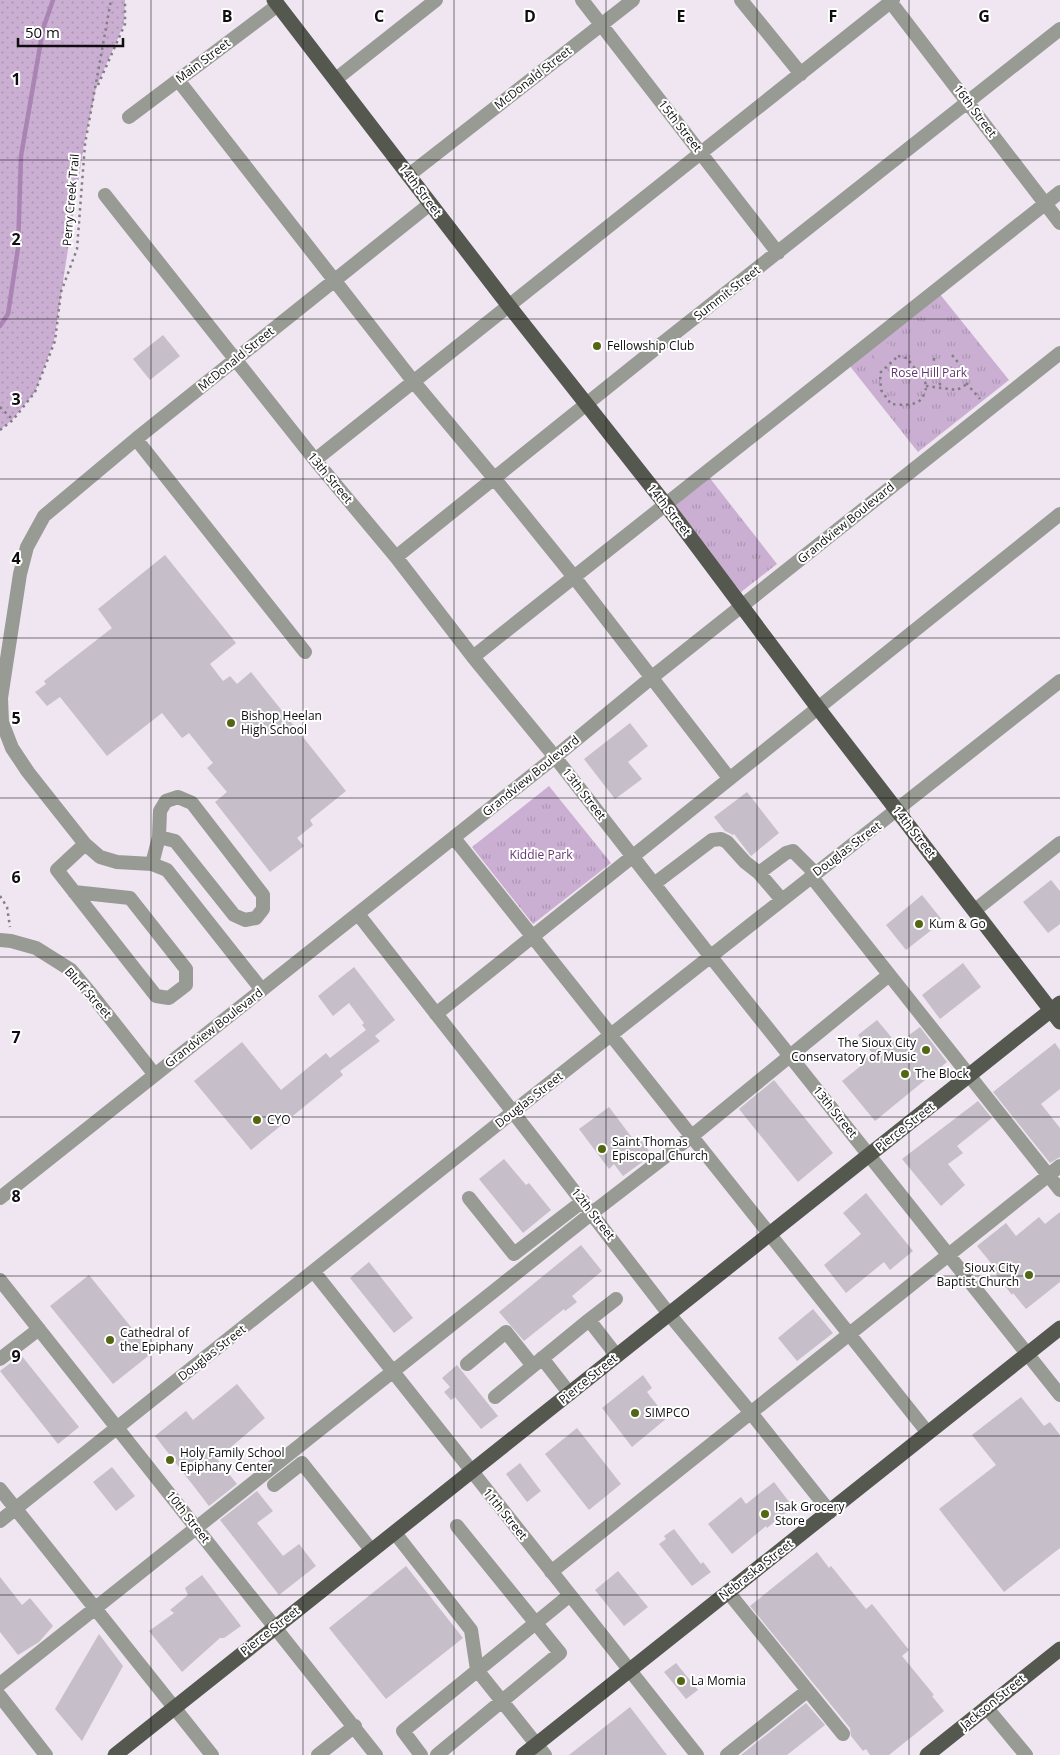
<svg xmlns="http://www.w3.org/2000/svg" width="1060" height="1755" font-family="'Open Sans',sans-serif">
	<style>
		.grass { fill: url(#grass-dots) }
		.park { fill: url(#park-tufts) }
		.pitch { fill: #cbafd3 }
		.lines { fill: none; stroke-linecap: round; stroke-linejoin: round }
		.stream { stroke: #aa85b4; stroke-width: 4.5 }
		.building { fill: #c6bec8 }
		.path { stroke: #837d85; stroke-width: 2.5; stroke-dasharray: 2.5 4; stroke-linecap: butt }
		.minor { stroke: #989a94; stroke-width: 14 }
		.major { stroke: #55584f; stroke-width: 15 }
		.grid { fill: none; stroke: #100d11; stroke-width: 1; stroke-opacity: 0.55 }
		.poi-dot { fill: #536612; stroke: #fff; stroke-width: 2 }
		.labels { text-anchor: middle; stroke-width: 4; stroke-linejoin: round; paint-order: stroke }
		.street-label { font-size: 12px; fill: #100d11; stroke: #fff }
		.poi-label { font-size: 12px; fill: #100d11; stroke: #fff; text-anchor: start }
		.park-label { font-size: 12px; fill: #653571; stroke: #fff }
		.grid-label { font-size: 16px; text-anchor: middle; font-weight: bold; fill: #100d11; stroke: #fff; stroke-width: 4; stroke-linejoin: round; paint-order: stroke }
	</style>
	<defs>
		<pattern id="grass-dots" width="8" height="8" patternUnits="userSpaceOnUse" patternTransform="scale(1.25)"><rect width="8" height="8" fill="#cbafd3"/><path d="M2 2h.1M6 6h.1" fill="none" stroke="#ad95b4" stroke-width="1.8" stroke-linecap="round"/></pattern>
		<pattern id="park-tufts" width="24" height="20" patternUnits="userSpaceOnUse" patternTransform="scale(1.25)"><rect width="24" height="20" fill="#cbafd3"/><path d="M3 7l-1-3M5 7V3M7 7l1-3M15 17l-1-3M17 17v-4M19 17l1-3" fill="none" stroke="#ad95b4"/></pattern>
	</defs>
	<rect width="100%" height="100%" fill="#efe6f1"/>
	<path class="grass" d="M0 0H125L124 24 96 88 84 144 54 341 35 392 12 420 0 430Z"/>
	<path class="park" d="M939 293 1009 380 918 452 849 365Z
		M709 477 777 564 741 592 673 506Z
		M549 786 611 863 533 924 472 847Z"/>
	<path class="pitch" d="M888 343 898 355 882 367 873 355Z"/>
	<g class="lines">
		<path class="stream" d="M0 326 8 314 18 248 21 156 43 29 53 0"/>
	</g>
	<path class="building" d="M163 335 180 356 150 380 133 359Z
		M165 555 236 643 210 664 223 681 230 676 237 684 251 672 346 791 310 820 313 825 297 838 304 846 270 872 215 802 227 792 207 768 213 763 189 733 182 738 162 713 107 756 60 697 47 706 35 692 46 684 44 681 112 628 98 609Z
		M630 723 648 746 628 762 642 779 615 799 584 759Z
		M747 792 779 833 751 856 734 834 733 835 725 831 714 817Z
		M1051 880 1060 891V924L1048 933 1023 902Z
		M922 895 943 921 906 950 886 925Z
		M963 963 981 987 940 1019 922 995Z
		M354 967 395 1020 375 1036 380 1041 340 1071 343 1075 251 1150 194 1081 242 1042 281 1090 326 1053 330 1058 366 1030 362 1025 364 1023 349 1003 333 1016 318 996Z
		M877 1020 897 1044 920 1027 947 1062 875 1121 842 1081 862 1065 860 1063 872 1053 858 1035Z
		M1055 1043 1060 1050V1089L1041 1104 1060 1128V1157L1050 1163 993 1092Z
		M774 1080 833 1153 798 1182 739 1109Z
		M978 1101 992 1118 957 1146 963 1153 948 1164 965 1185 941 1206 902 1159Z
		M609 1107 633 1139 638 1136 652 1155 623 1176 614 1164 609 1169 579 1129Z
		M504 1159 526 1185 529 1183 551 1210 523 1233 479 1179Z
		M866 1193 913 1251 890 1270 884 1262 846 1293 824 1265 861 1234 843 1213Z
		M1060 1212V1282L1026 1309 1013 1293 1012 1295 989 1265 991 1263 977 1246 1006 1223 1016 1236 1039 1217 1045 1224Z
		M581 1245 602 1271 572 1296 577 1302 565 1311 564 1309 524 1341 499 1312Z
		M369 1262 413 1318 394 1333 350 1278Z
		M89 1275 152 1353 113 1384 50 1306Z
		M813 1309 833 1333 797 1361 778 1338Z
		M21 1355 79 1427 58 1444 0 1371Z
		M457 1365 498 1416 481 1429 455 1397 451 1400 444 1392 450 1387 442 1378Z
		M643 1375 652 1388 647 1392 667 1418 632 1447 602 1408Z
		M237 1384 265 1418 217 1459 237 1484 209 1506 155 1436 186 1411 193 1420Z
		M1021 1397 1044 1426 1050 1422 1060 1435V1548L1004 1592 939 1509 996 1465 972 1435Z
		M577 1428 621 1484 589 1510 545 1454Z
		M520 1463 541 1491 527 1502 506 1474Z
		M112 1467 135 1496 116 1511 93 1482Z
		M774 1482 793 1507 767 1528 766 1526 732 1554 708 1524 741 1497 746 1504Z
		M257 1491 273 1511 257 1523 283 1556 299 1544 316 1566 279 1595 220 1520Z
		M674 1529 701 1564 703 1562 711 1572 692 1586 659 1544 666 1539 664 1536Z
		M817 1552 829 1568 831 1566 866 1609 872 1604 909 1650 902 1656 934 1695 932 1696 944 1711 889 1755H870L866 1749 863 1751 851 1736 850 1728 750 1606Z
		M406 1566 463 1638 386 1699 329 1628Z
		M618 1571 648 1607 624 1626 595 1590Z
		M202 1575 241 1626 224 1638H220L182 1672 149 1631 174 1613 170 1610 188 1595 185 1588Z
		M0 1577 22 1605 30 1598 53 1626 39 1642 18 1655 0 1632Z
		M99 1634 123 1666 82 1741 55 1709Z
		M676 1663 698 1690 686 1699 664 1672Z
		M806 1703 825 1725 787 1755H741Z
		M630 1707 667 1755H569Z"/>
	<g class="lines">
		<path class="path" d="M98 85 125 24V0
			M952 355 965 371 967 384 980 399
			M898 356 907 358 925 382C927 387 926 389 924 394 920 407 903 405 891 404L881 390 880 373Z
			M934 358C933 371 941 375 940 388
			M926 386 957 390 967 384
			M0 407 13 420
			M0 430 13 420 35 392 55 341 61 292 77 249 85 144 111 0
			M0 896 7 907 10 927"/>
		<path class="minor" d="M582 0 778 253
			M741 0 801 74
			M889 0 1060 223
			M336 79 436 0
			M178 80 413 381 494 478 574 577 729 778
			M129 117 278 5
			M409 175 633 0
			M105 195 315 460 396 557 473 657 555 757 711 957 1060 1395
			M136 439 305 652
			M315 460 893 0
			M396 557 655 349 1060 29
			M473 657 1060 192
			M454 838 928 1433
			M152 864 159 837 175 841 234 915 245 920 256 918 263 909V895L192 803 178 797 166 801 160 811 159 837
			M759 873 786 853 793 851 815 873
			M811 876 1060 1190
			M654 884 712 840 721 839 727 842 745 862 759 873 782 900
			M74 892 130 898 186 969V985L169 998 156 996 57 870 85 844
			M975 910 1060 843
			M358 914 513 1112 669 1314 751 1413 830 1512
			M0 940 11 941 36 948 71 970 92 995 155 1075
			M262 990 167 870 152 864 117 862 100 857 85 844 28 772 12 748 2 722 1 698 20 574 27 547 44 516 136 439 430 204
			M436 1014 1060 514
			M0 1198 555 757 651 678 1060 353
			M469 1198 514 1254 583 1201
			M314 1272 697 1755
			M0 1280 376 1755
			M616 1299 589 1320 617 1356
			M542 1358 570 1394
			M0 1359 39 1329
			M467 1364 506 1332 533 1366
			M495 1397 589 1320
			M274 1485 302 1463 372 1551
			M0 1489 212 1755
			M0 1521 513 1112 1060 681
			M395 1533 471 1630 477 1670 545 1755
			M551 1572 1060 1166
			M728 1592 843 1734
			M0 1684 592 1213 692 1136 889 975
			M0 1696 46 1755
			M986 1707 1026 1755
			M318 1755 355 1726
			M421 1755 403 1731 570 1595
			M437 1755 560 1653 457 1526
			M727 1755 807 1691"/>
		<path class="major" d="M274 0 509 306 666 505 818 708 1060 1022
			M115 1755 1060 1003
			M523 1755 1060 1328
			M927 1755 1060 1649"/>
	</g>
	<path class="grid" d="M151 0V1755M303 0V1755M454 0V1755M606 0V1755M757 0V1755M909 0V1755M0 160H1060M0 319H1060M0 479H1060M0 638H1060M0 798H1060M0 957H1060M0 1117H1060M0 1276H1060M0 1436H1060M0 1595H1060"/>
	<g class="poi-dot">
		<circle cx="597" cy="346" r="5"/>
		<circle cx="231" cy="723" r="5"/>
		<circle cx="919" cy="924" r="5"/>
		<circle cx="926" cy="1050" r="5"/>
		<circle cx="905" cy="1074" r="5"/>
		<circle cx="257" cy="1120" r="5"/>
		<circle cx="602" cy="1149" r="5"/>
		<circle cx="1029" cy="1275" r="5"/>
		<circle cx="110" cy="1340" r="5"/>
		<circle cx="635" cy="1413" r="5"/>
		<circle cx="170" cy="1460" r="5"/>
		<circle cx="765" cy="1514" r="5"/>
		<circle cx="681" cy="1681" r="5"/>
	</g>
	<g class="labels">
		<g class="street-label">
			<text transform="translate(203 61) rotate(-37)" y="4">Main Street</text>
			<text transform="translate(533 78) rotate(-38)" y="4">McDonald Street</text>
			<text transform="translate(975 111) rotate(53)" y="4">16th Street</text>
			<text transform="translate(680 126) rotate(52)" y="4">15th Street</text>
			<text transform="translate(420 190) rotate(53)" y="4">14th Street</text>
			<text transform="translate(71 200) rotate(-85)" y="4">Perry Creek Trail</text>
			<text transform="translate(727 293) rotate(-38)" y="4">Summit Street</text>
			<text transform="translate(236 359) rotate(-39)" y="4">McDonald Street</text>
			<text transform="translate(330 478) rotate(50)" y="4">13th Street</text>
			<text transform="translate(669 510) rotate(52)" y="4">14th Street</text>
			<text transform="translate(846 523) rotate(-39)" y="4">Grandview Boulevard</text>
			<text transform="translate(531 776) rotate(-39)" y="4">Grandview Boulevard</text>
			<text transform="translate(584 794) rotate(52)" y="4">13th Street</text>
			<text transform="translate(914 832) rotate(52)" y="4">14th Street</text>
			<text transform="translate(847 849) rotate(-37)" y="4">Douglas Street</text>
			<text transform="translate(88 993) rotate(48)" y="4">Bluff Street</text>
			<text transform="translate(214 1028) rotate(-38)" y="4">Grandview Boulevard</text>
			<text transform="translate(529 1100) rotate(-38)" y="4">Douglas Street</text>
			<text transform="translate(835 1112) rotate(51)" y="4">13th Street</text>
			<text transform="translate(905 1127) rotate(-38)" y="4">Pierce Street</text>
			<text transform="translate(593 1214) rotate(52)" y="4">12th Street</text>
			<text transform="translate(212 1353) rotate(-38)" y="4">Douglas Street</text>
			<text transform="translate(588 1379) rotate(-39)" y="4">Pierce Street</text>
			<text transform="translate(505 1514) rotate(51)" y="4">11th Street</text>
			<text transform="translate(188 1517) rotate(52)" y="4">10th Street</text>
			<text transform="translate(756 1570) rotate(-38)" y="4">Nebraska Street</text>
			<text transform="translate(270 1631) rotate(-38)" y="4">Pierce Street</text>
			<text transform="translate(993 1702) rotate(-39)" y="4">Jackson Street</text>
		</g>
		<g class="poi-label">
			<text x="607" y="350">Fellowship Club</text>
			<text x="241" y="720">Bishop Heelan<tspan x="241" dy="14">High School</tspan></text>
			<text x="929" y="928">Kum &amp; Go</text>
			<text x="916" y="1047" text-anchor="end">The Sioux City<tspan x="916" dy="14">Conservatory of Music</tspan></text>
			<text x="915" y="1078">The Block</text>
			<text x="267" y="1124">CYO</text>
			<text x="612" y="1146">Saint Thomas<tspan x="612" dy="14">Episcopal Church</tspan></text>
			<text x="1019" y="1272" text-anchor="end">Sioux City<tspan x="1019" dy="14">Baptist Church</tspan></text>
			<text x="120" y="1337">Cathedral of<tspan x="120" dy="14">the Epiphany</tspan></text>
			<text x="645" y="1417">SIMPCO</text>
			<text x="180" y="1457">Holy Family School<tspan x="180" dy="14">Epiphany Center</tspan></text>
			<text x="775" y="1511">Isak Grocery<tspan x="775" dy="14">Store</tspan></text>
			<text x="691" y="1685">La Momia</text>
		</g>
		<g class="park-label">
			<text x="929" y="377">Rose Hill Park</text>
			<text x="541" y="859">Kiddie Park</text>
		</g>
	</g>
	<g class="grid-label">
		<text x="227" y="22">B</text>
		<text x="379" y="22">C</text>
		<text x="530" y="22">D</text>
		<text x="681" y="22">E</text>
		<text x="833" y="22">F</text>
		<text x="984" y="22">G</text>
		<text x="16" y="85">1</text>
		<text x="16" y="245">2</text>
		<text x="16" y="405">3</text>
		<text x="16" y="564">4</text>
		<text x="16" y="724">5</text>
		<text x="16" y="883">6</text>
		<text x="16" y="1043">7</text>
		<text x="16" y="1202">8</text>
		<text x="16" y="1362">9</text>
	</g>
	<path d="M18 38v8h105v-8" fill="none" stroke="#100d11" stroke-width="2.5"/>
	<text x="25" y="38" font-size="15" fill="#100d11" stroke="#ffffff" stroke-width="4" paint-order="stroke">50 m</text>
</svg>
